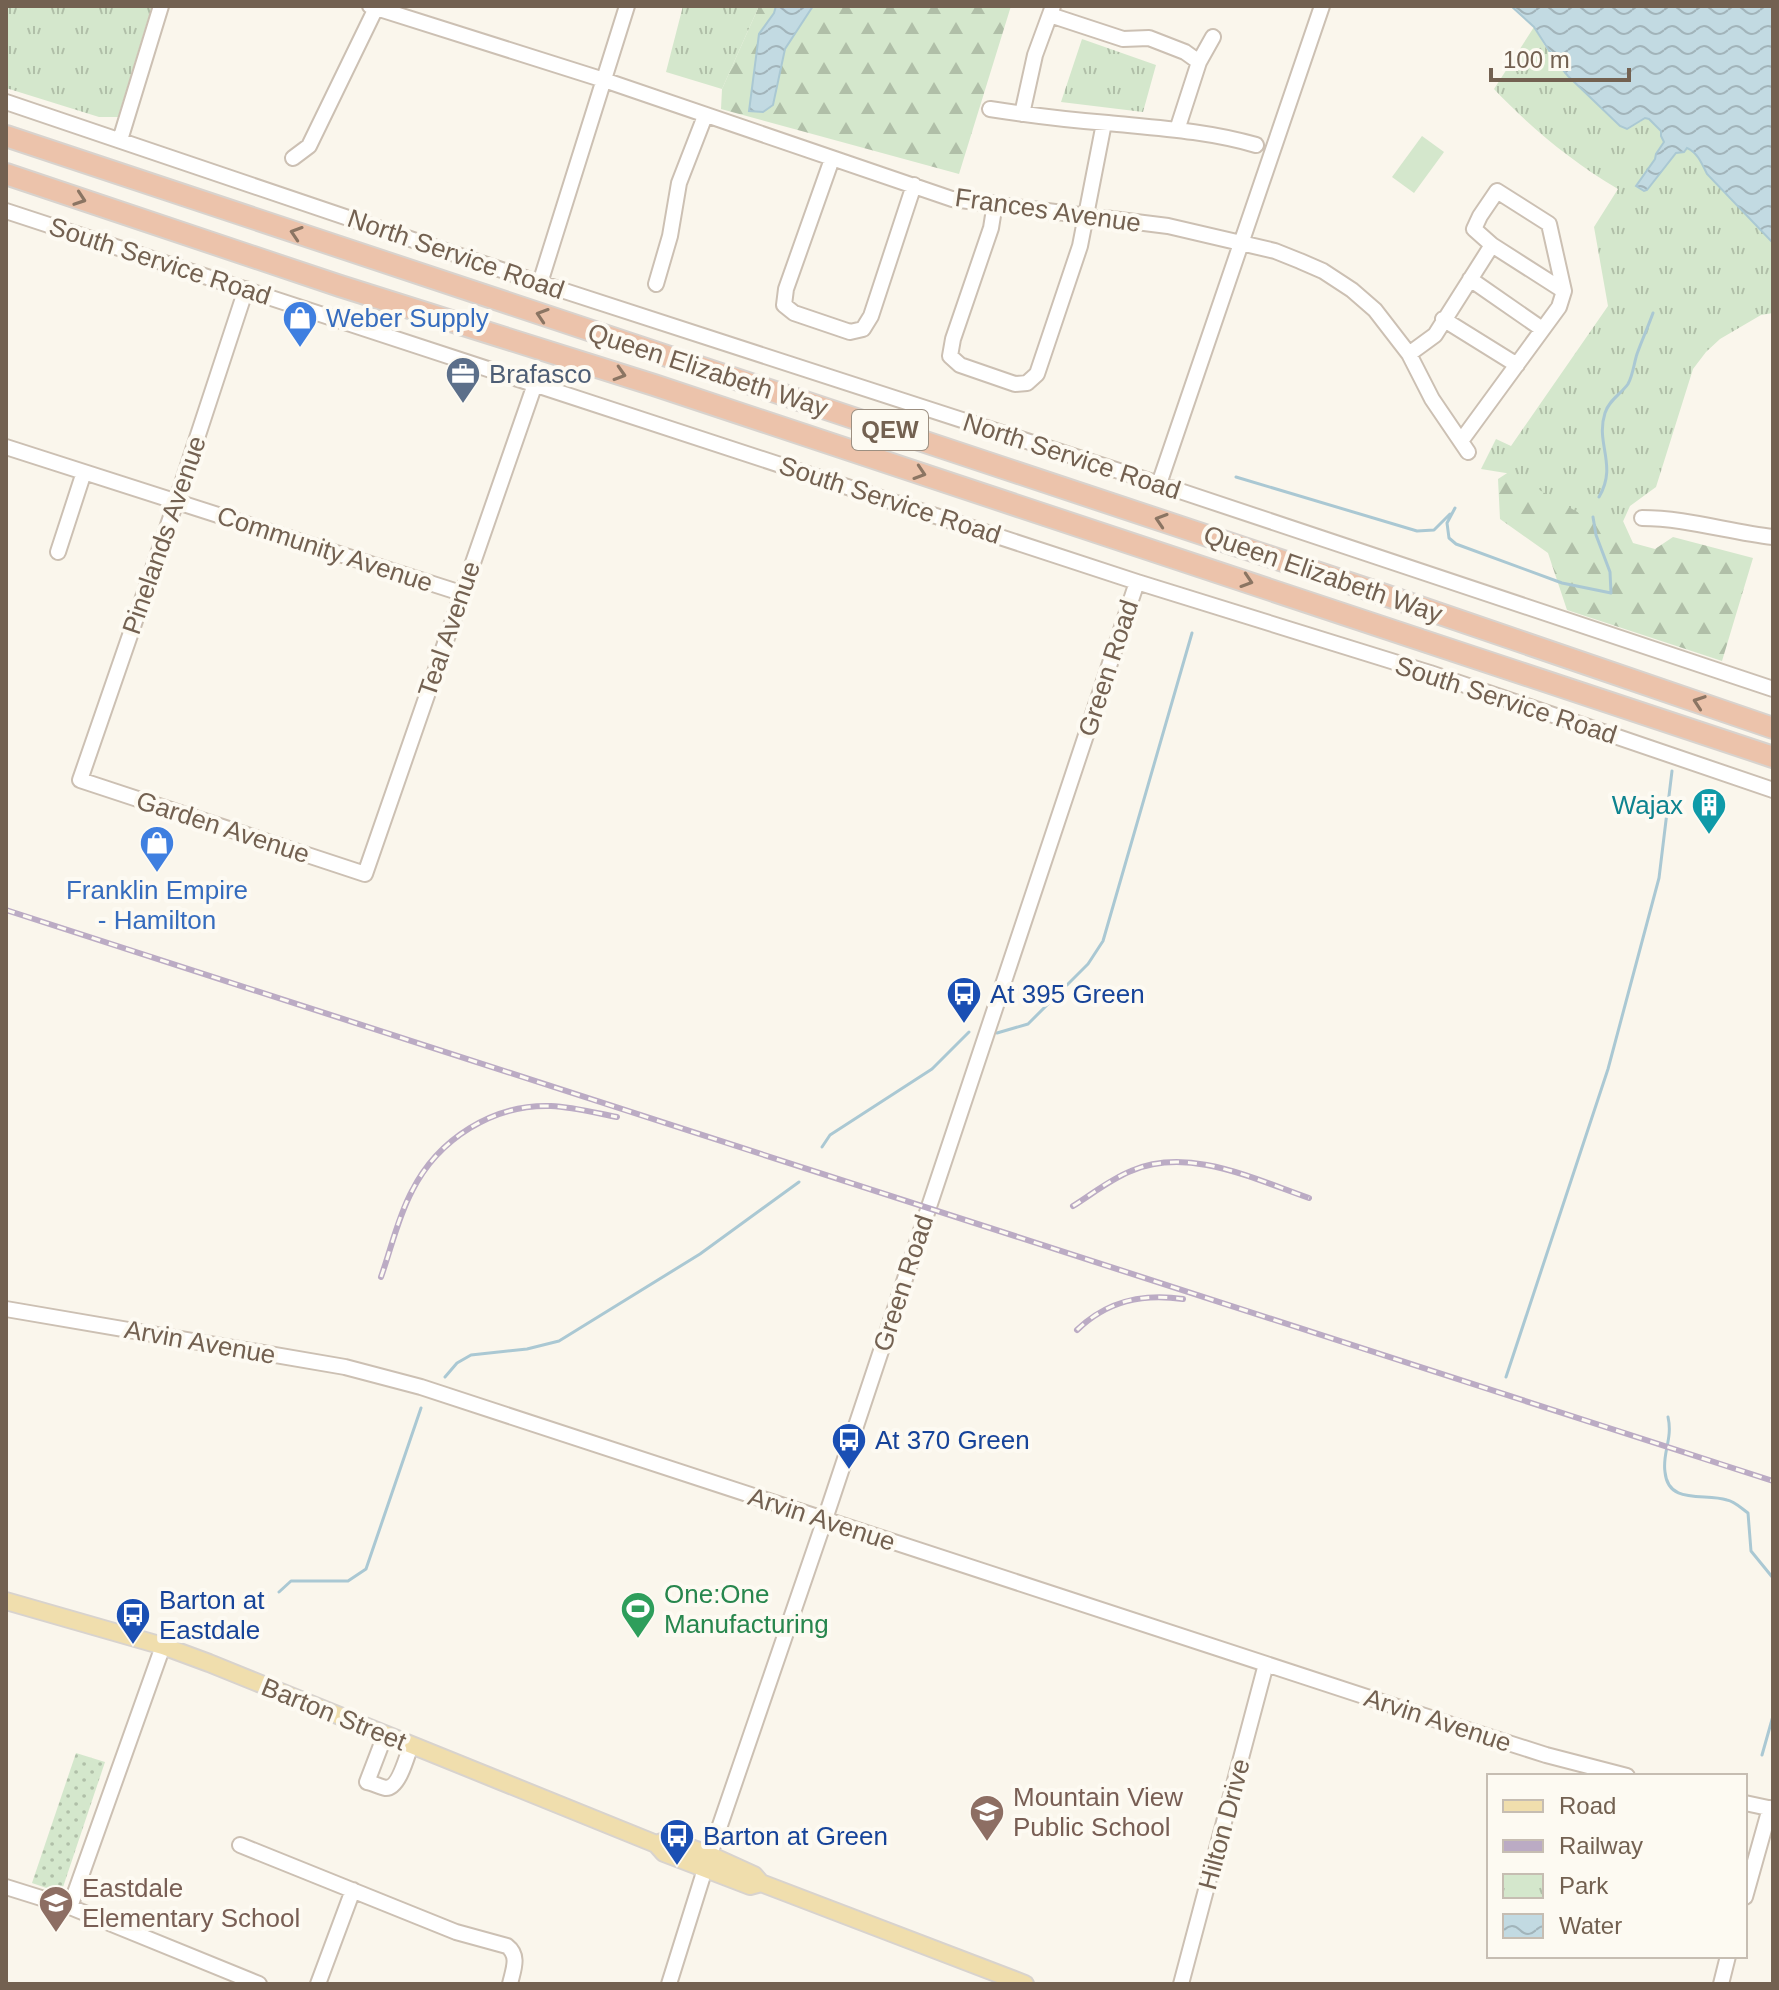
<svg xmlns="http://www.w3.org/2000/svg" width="1779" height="1990" font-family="Arial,sans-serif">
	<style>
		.grass { fill: url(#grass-dots) }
		.forest { fill: url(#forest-firs) }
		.park { fill: url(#park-tufts) }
		.garden { fill: #d4e7cc }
		.water { fill: url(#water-waves); stroke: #aac8d3; stroke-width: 2 }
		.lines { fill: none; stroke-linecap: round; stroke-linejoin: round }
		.stream { stroke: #aac8d3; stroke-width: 3 }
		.minor-casing { stroke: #ccc0b3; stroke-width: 18 }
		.major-casing { stroke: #d8d3ce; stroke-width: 20 }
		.highway-casing { stroke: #d8d3ce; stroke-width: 24 }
		.minor { stroke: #fff; stroke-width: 14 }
		.major { stroke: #f0dead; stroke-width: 16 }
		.highway { stroke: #ecc3ab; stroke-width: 20 }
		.rail-casing { stroke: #bbabc4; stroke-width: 6 }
		.rail { stroke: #fdfaf2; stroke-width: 3; stroke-dasharray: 9; stroke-linecap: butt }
		.oneway { stroke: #8b7563 }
		.labels { text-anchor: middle; stroke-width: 8; stroke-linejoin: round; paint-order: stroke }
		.shield { fill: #fdfaf2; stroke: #9c8f81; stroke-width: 2 }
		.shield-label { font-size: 24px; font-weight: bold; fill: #736151 }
		.street-label { font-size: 26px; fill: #736151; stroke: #fdfaf2 }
		.shop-label { font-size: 26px; fill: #366cbe; stroke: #fdfaf2; text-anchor: start }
		.service-label { font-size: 26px; fill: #4e5e75; stroke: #fdfaf2; text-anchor: start }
		.culture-label { font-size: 26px; fill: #0d838f; stroke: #fdfaf2; text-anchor: end }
		.transit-label { font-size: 26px; fill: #164399; stroke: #fdfaf2; text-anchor: start }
		.leisure-label { font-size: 26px; fill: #27864d; stroke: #fdfaf2; text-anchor: start }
		.education-label { font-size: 26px; fill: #785e54; stroke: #fdfaf2; text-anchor: start }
	</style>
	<defs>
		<pattern id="grass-dots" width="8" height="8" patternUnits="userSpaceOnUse" patternTransform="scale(2)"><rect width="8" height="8" fill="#d4e7cc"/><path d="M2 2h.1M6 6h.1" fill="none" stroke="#b0bfa8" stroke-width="1.8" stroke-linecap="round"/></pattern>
		<pattern id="forest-firs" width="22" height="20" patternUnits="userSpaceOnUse" patternTransform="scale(2)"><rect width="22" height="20" fill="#d4e7cc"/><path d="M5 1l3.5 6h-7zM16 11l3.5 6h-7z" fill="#b0bfa8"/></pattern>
		<pattern id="park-tufts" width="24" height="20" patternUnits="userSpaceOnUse" patternTransform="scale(2)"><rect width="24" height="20" fill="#d4e7cc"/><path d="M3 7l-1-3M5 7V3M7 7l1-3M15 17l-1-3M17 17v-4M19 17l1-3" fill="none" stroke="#b0bfa8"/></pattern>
		<pattern id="water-waves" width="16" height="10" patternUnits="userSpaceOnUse" patternTransform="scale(2)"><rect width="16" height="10" fill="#c2dae2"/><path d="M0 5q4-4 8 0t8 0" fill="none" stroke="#a2b4ba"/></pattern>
	</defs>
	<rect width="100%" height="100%" fill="#faf6ec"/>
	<path class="grass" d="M76 1753 105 1762 61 1893 32 1883Z"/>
	<path class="forest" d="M759 6H1011L959 174 721 109 722 89Z
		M1515 468 1623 521 1633 543 1655 549 1673 537 1753 558 1722 661 1567 610 1548 553 1500 519 1498 479Z"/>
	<path class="park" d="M6 6H152L118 117H99L6 88Z
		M683 6H759L722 89 666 72Z
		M1534 27 1546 48 1640 122 1645 118C1656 121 1661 131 1664 141L1656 154 1655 159 1637 185 1647 190 1676 153 1684 152 1687 148C1698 153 1702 164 1707 174L1773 243V313L1761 315 1720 339 1706 352 1693 369 1656 487 1630 506 1616 537 1586 517 1512 474 1481 469 1496 439 1511 446 1608 306 1594 227 1618 189C1571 161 1531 128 1494 89Z
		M1082 39 1156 65 1143 112 1061 102Z"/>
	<path class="garden" d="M1422 136 1444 152 1414 193 1392 177Z"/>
	<path class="water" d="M776 6H813L785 49 773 105 763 112 749 111 759 34 774 13Z
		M1511 6H1773V243L1707 174C1702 164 1698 153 1687 148L1684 152 1676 153 1647 190 1644 191 1636 186 1655 159 1656 154 1664 142 1661 136V131L1649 119 1645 118 1627 129 1620 126 1568 76 1557 63 1534 27Z"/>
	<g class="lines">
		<path class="stream" d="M1236 477 1417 531 1434 530 1450 514
			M1599 497C1618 465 1595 444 1605 413 1609 400 1621 394 1628 384 1633 375 1634 363 1637 354 1642 340 1648 327 1653 313
			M1455 508 1447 523 1449 538 1456 544 1562 583 1611 593 1610 572 1596 535 1593 517
			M1067 985 1088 964 1103 941 1192 633
			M997 1033 1028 1024 1055 997
			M822 1147 830 1135 932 1069 969 1032
			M445 1377 457 1363 471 1355 527 1349 559 1341 700 1254 799 1182
			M1506 1377 1608 1069 1659 878 1672 771
			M1668 1417C1673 1439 1662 1453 1665 1472 1668 1505 1704 1493 1727 1500 1734 1501 1741 1508 1748 1513L1751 1551 1773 1578
			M279 1592 291 1581H348L366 1569 421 1408
			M1762 1755 1773 1716"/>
		<defs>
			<path id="minor" d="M370 6 604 80 952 199 1168 226 1275 251 1300 261 1323 271 1352 290 1375 310 1409 354 1432 399 1468 452
				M1050 15 1123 39 1149 38 1185 52 1199 62
				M6 102 540 283 1159 484 1773 689
				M990 109C1029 115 1069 120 1108 123 1158 128 1208 131 1256 145
				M1022 114 1035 55 1053 6
				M1177 130 1199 62 1213 37
				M120 140 161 6
				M293 158 309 146 376 8
				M832 159 786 289 784 305 794 313 850 332 863 329 871 316 914 185
				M995 203 991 228 953 339 950 356 960 365 1015 384 1027 383 1037 374 1080 246 1104 123
				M6 211 1137 582 1430 673 1773 790
				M1492 245 1564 291
				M1470 279 1542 329
				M540 283 627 6
				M656 284 670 236 679 183 705 116
				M246 289 176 502 80 780 365 874 535 384
				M1443 319 1517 365
				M1409 354 1435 335 1492 245 1474 229 1480 216 1497 191 1549 224 1564 291 1559 307 1461 441
				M6 447 461 593
				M1159 484 1322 6
				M1642 518C1686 518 1729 532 1773 537
				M58 552 84 472
				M6 1309 345 1367 421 1387 1449 1724 1546 1755 1627 1776
				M385 1735 367 1782C373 1783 380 1787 386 1788 399 1788 407 1756 411 1745
				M1745 1803 1773 1809
				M240 1845 456 1932 507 1946C520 1956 513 1970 510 1984
				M6 1887 70 1907 259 1984
				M1745 1897 1770 1808
				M70 1907 163 1646
				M318 1984 353 1890
				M669 1984 705 1869 825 1519 1137 582
				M1181 1984 1266 1664
				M1721 1984 1728 1956"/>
			<path id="major" d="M6 1601 163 1646 209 1663 656 1844 664 1853 750 1886 761 1883
				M656 1844 668 1840 710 1855 754 1875 761 1883 1025 1984"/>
			<path id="highway" d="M6 136 1373 591 1773 728
				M6 174 340 286 654 385 1773 757"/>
		</defs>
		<use href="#minor" class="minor-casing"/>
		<use href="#major" class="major-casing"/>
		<use href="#highway" class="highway-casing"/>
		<use href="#minor" class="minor"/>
		<use href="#major" class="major"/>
		<use href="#highway" class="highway"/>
		<defs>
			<path id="rail" d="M6 910 1773 1481
				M1073 1206C1092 1194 1111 1179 1131 1171 1188 1146 1254 1179 1309 1198
				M381 1277C391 1249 398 1217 412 1191 438 1139 493 1104 551 1106 573 1107 596 1113 617 1117
				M1077 1330C1107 1301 1142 1293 1183 1299"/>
		</defs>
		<use href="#rail" class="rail-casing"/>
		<use href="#rail" class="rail"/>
	</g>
	<defs><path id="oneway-chevron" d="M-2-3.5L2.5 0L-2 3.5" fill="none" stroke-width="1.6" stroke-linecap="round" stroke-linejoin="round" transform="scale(2)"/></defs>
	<g class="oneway">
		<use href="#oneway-chevron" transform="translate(80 199) rotate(19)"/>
		<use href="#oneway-chevron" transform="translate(296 233) rotate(-162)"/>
		<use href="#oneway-chevron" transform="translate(542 315) rotate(-162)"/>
		<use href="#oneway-chevron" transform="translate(620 374) rotate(17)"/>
		<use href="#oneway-chevron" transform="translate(920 473) rotate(18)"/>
		<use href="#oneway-chevron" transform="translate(1161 520) rotate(-162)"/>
		<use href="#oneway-chevron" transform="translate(1247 581) rotate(18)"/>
		<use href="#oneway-chevron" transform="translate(1699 702) rotate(-161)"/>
	</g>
	<defs>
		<symbol id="shop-pin" viewBox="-11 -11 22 30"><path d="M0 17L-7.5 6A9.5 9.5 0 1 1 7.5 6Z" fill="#3f7fe0" stroke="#fdfaf2"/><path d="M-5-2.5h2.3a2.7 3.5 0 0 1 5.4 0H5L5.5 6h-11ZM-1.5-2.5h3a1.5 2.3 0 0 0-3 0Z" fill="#fff"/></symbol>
		<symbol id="office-pin" viewBox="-11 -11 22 30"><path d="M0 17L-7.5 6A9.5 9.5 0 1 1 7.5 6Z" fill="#5c6f8a" stroke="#fdfaf2"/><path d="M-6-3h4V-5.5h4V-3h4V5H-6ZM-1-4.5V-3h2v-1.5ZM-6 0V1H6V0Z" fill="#fff"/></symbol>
		<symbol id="building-pin" viewBox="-11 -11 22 30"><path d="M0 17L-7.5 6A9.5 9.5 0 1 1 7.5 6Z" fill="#0f9aa8" stroke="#fdfaf2"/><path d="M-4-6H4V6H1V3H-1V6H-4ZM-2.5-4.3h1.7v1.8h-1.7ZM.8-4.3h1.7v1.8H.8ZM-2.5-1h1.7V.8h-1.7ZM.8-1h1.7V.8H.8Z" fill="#fff"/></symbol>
		<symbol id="bus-pin" viewBox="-11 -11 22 30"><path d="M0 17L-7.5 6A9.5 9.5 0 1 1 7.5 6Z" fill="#1a4fb4" stroke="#fdfaf2"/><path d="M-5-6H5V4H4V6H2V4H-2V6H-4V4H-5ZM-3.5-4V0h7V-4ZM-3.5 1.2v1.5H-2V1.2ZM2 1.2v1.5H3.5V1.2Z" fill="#fff"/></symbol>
		<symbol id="stadium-pin" viewBox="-11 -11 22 30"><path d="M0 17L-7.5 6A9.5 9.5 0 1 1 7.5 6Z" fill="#2e9e5b" stroke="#fdfaf2"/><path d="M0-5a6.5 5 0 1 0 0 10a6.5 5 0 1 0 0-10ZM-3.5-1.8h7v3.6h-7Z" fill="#fff"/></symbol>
		<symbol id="school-pin" viewBox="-11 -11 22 30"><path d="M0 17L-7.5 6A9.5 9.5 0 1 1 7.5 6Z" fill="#8d6e63" stroke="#fdfaf2"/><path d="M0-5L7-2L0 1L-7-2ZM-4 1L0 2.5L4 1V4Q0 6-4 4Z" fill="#fff"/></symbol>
	</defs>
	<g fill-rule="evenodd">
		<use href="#shop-pin" x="280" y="298" width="40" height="54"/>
		<use href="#office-pin" x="443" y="354" width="40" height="54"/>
		<use href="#building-pin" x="1689" y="785" width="40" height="54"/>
		<use href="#shop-pin" x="137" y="823" width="40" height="54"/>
		<use href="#bus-pin" x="944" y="974" width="40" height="54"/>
		<use href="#bus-pin" x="829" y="1420" width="40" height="54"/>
		<use href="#stadium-pin" x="618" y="1589" width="40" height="54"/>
		<use href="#bus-pin" x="113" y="1595" width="40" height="54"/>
		<use href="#school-pin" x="967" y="1792" width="40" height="54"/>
		<use href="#bus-pin" x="657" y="1816" width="40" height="54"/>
		<use href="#school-pin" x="36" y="1883" width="40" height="54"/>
	</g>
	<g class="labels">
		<rect class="shield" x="852" y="410" width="76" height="40" rx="6"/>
		<g class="shield-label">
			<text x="890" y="438">QEW</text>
		</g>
		<g class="street-label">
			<text transform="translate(1048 210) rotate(8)" y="9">Frances Avenue</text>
			<text transform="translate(456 254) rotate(19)" y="9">North Service Road</text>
			<text transform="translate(160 261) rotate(18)" y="9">South Service Road</text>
			<text transform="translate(708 370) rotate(18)" y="9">Queen Elizabeth Way</text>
			<text transform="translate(1072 456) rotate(18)" y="9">North Service Road</text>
			<text transform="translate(890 500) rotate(18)" y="9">South Service Road</text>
			<text transform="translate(164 535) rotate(-71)" y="9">Pinelands Avenue</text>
			<text transform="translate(325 549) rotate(18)" y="9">Community Avenue</text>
			<text transform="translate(1323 574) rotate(19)" y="9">Queen Elizabeth Way</text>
			<text transform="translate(449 629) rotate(-71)" y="9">Teal Avenue</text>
			<text transform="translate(1108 668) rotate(-72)" y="9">Green Road</text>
			<text transform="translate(1506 700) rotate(18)" y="9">South Service Road</text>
			<text transform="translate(223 827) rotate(18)" y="9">Garden Avenue</text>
			<text transform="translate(903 1283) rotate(-72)" y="9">Green Road</text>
			<text transform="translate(200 1342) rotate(10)" y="9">Arvin Avenue</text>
			<text transform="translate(822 1519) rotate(18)" y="9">Arvin Avenue</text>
			<text transform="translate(334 1714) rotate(22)" y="9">Barton Street</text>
			<text transform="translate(1438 1720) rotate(18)" y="9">Arvin Avenue</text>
			<text transform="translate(1224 1824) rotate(-75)" y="9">Hilton Drive</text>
		</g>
		<g class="shop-label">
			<text x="326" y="327">Weber Supply</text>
			<text x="157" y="899" text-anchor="middle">Franklin Empire<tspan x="157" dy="30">- Hamilton</tspan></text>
		</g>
		<g class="service-label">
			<text x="489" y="383">Brafasco</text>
		</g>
		<g class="culture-label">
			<text x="1683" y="814">Wajax</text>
		</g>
		<g class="transit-label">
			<text x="990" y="1003">At 395 Green</text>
			<text x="875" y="1449">At 370 Green</text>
			<text x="159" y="1609">Barton at<tspan x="159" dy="30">Eastdale</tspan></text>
			<text x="703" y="1845">Barton at Green</text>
		</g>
		<g class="leisure-label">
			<text x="664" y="1603">One:One<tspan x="664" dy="30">Manufacturing</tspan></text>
		</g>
		<g class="education-label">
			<text x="1013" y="1806">Mountain View<tspan x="1013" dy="30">Public School</tspan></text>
			<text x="82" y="1897">Eastdale<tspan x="82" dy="30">Elementary School</tspan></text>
		</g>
	</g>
	<rect width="1779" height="1990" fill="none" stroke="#736151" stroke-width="16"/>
	<rect x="1487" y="1774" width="260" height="184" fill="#fdfaf2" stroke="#c6bdb2" stroke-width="2"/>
	<rect x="1503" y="1800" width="40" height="12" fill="#f0dead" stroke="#c6bdb2" stroke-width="2"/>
	<text x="1559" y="1814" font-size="24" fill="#736151">Road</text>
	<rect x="1503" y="1840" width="40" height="12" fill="#bbabc4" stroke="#c6bdb2" stroke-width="2"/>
	<text x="1559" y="1854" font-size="24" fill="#736151">Railway</text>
	<rect x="1503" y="1874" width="40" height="24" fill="url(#park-tufts)" stroke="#c6bdb2" stroke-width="2"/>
	<text x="1559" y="1894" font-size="24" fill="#736151">Park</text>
	<rect x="1503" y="1914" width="40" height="24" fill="url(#water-waves)" stroke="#c6bdb2" stroke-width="2"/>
	<text x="1559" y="1934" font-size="24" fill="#736151">Water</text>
	<path d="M1491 68v12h138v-12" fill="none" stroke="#736151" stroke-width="4"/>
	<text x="1503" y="68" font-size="24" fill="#736151" stroke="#fdfaf2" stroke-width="6" paint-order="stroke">100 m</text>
</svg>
